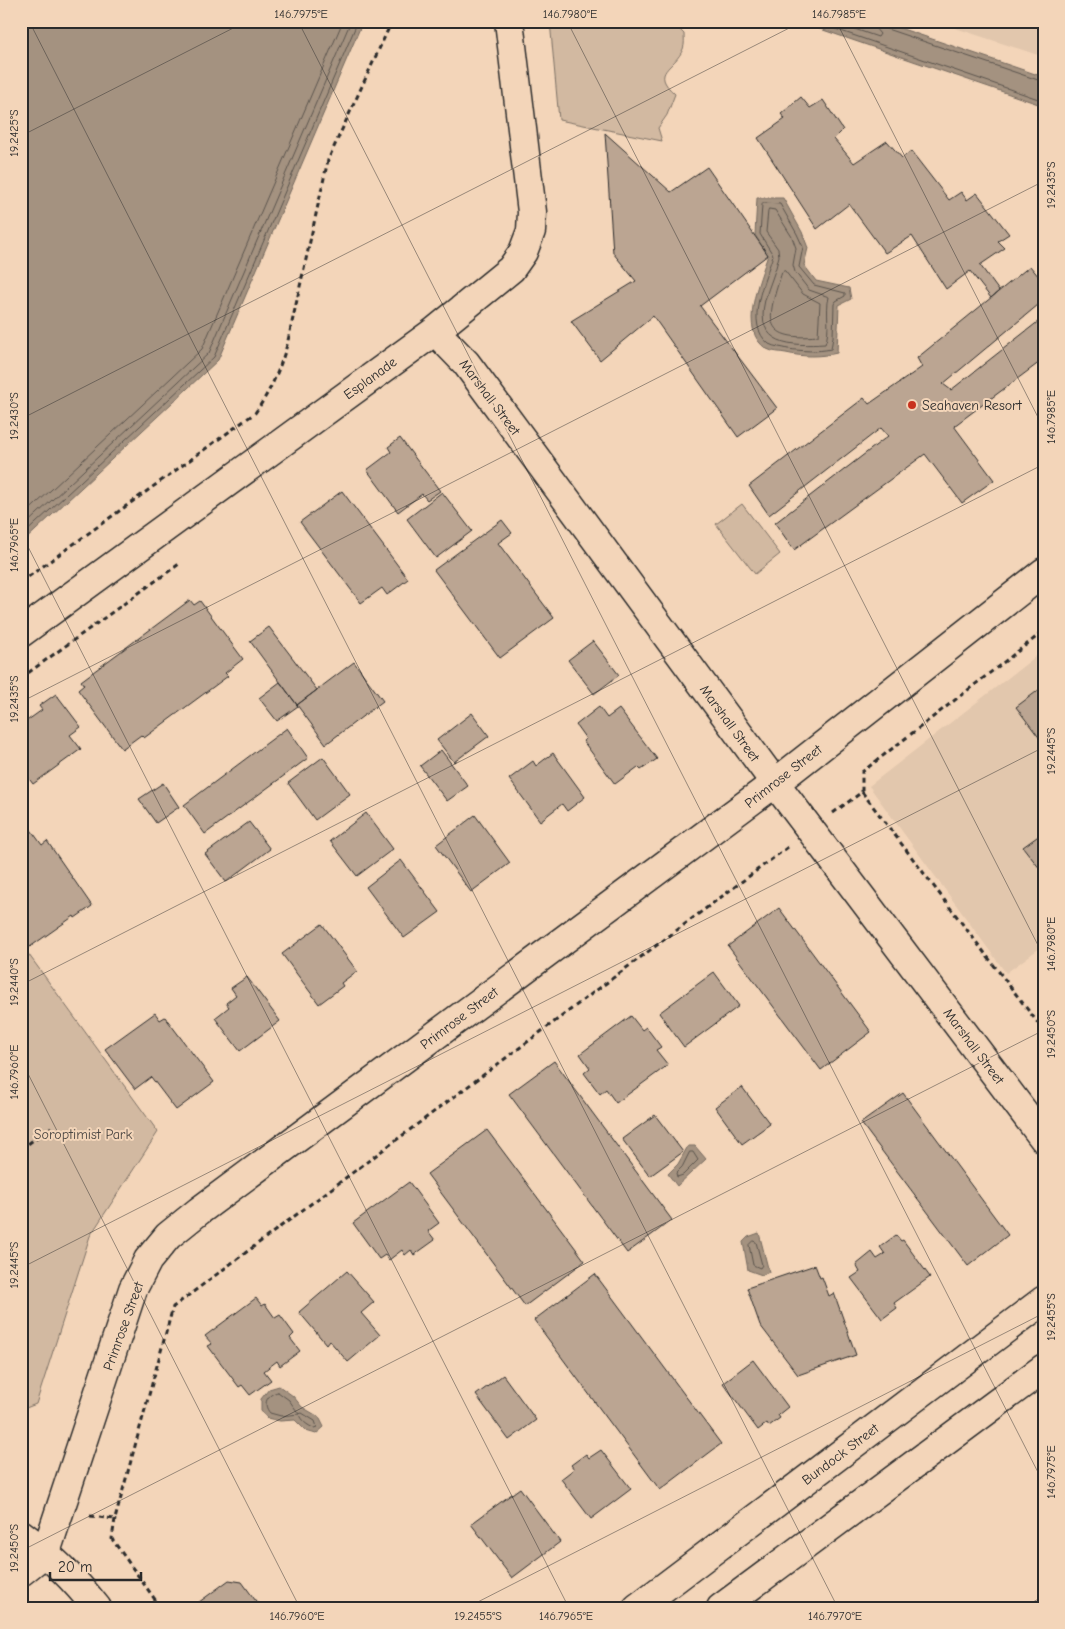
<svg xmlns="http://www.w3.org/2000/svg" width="1065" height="1629" font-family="'Comic Neue',sans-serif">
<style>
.built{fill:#e2c7ad}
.green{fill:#d2b9a1;stroke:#7e7266}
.water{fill:#a49280;stroke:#74695e}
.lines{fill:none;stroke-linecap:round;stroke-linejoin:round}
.shore{stroke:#5b544d;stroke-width:1}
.building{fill:#bba592;stroke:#2b2b2b}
.minor-casing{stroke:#2b2b2b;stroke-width:31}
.secondary-casing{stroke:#2b2b2b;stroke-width:31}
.path{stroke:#2b2b2b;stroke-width:3;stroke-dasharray:5 4;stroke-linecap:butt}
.minor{stroke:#f3d5b9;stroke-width:28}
.secondary{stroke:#f3d5b9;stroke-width:28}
.ticks{fill:none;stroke:#2b2b2b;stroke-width:1;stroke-opacity:0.45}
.poi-dot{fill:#c8321e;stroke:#f3d5b9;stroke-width:2}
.labels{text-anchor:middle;stroke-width:4;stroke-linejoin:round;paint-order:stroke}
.street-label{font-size:14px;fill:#2b2b2b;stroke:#f3d5b9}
.poi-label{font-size:14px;fill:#2b2b2b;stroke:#f3d5b9;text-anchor:start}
.park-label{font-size:14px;fill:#4c4743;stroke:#f3d5b9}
.neatline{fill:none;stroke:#2b2b2b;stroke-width:2}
.ticks-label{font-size:12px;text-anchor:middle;fill:#2b2b2b}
</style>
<rect width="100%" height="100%" fill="#f3d5b9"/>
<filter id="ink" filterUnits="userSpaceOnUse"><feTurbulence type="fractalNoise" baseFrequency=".02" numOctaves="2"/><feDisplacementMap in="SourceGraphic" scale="10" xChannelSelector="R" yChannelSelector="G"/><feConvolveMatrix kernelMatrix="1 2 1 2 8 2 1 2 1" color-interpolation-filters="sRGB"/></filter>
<g filter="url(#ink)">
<path class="built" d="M 934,21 L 1044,21 L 1044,57 Z
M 1044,650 L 1044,945 L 1006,973 L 869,786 Z"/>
<path class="green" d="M 550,21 L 655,21 L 659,26 L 679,29 L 684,34 C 684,39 685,44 683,49 C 675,69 649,71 675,94 L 667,115 L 658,128 L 662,141 L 559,120 Z
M 742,504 L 780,554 L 755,574 L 716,524 Z
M 21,944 L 158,1132 L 90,1236 L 36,1404 L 21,1410 Z"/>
<path class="water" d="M 21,21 L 363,21 L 218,360 L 21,544 Z
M 797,21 L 879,21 L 1044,77 L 1044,106 Z
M 757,198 L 783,198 L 802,232 L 808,248 L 804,265 L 816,281 L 849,288 L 851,299 L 839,305 L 837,353 C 820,357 803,357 786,353 C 781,352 772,352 767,349 C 737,331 760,280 768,255 L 755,235 Z
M 688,1146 L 695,1146 L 706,1159 L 677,1186 L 668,1174 L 678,1164 Z
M 759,1233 L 769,1272 L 762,1275 L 748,1270 L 743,1242 L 748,1237 Z
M 279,1386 L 293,1396 L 302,1407 L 319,1417 L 324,1427 L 316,1434 L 306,1431 L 295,1420 L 280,1421 L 267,1418 L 261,1411 L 261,1399 L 269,1389 Z"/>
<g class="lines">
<path class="shore" d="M 812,21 L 1044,101
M 831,21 L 878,37 L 880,34 L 875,28 L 874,21
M 881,21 L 881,26 L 884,28 L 1044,82
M 764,203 L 780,204 L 797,234 L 803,247 L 799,267 L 814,285 L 845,293 L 845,296 L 836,301 L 834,304 L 833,337 L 831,349 C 817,352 802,351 788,349 C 782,347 774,347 769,344 C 743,324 766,279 773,255 L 760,234 L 762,205 Z
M 769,209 L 775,210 L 792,237 L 796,248 L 793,265 L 795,272 L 809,290 L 829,297 C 825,312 831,331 825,344 C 792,346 754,346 765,300 C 769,285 776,271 779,256 L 778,249 L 766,232 L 768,211 Z
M 785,271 L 803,294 L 820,303 L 818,336 C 758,342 768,315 782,272 Z
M 21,518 L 202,349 L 343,21
M 21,529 L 209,353 L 351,21
M 21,537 L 214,357 L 358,21
M 690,1152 L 693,1152 L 698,1160 L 683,1175 L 677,1177 L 676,1173 L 682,1167 Z
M 753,1241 L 756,1242 L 762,1265 L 760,1268 L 753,1265 L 749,1245 Z
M 278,1392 L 289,1400 L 299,1414 L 302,1413 L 315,1421 L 317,1427 L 314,1428 C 308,1426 300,1420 299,1414 L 281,1416 L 270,1413 C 262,1404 267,1394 278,1392 Z"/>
</g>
<path class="building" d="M 801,97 L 810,108 L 823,100 L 843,130 L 834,139 L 854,163 L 887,141 L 902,158 L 911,151 L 949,200 L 961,192 L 967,200 L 977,193 L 1009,234 L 998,241 L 1005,248 L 980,265 L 999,291 L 991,298 L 970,271 L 946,289 L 912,236 L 885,253 L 849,204 L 817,229 L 758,138 L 785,119 L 781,114 Z
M 605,133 L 671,192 L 707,167 L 768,255 L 700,306 L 777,408 L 738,437 L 653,316 L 600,360 L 571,321 L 636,281 L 613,253 Z
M 1030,266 L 1044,283 L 1044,300 L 943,384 L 951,390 L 1044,317 L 1044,359 L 954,426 L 994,480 L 962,503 L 925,454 L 794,550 L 775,523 L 888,436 L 881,428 L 769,515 L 749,486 L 864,398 L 869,404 L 922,367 L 917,358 Z
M 400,438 L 440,491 L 427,500 L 422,494 L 398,512 L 367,470 L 391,452 L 388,447 Z
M 342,491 L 408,579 L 387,595 L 382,588 L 361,603 L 300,522 Z
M 442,492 L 472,531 L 436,558 L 407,519 Z
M 502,520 L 512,533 L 498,543 L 554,618 L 500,658 L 434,570 Z
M 190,600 L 194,605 L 200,601 L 243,659 L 225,673 L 228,676 L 144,738 L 141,735 L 122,749 L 78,690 L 84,685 L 81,681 Z
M 269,627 L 317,690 L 297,705 L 250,641 Z
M 593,641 L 619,675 L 594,694 L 568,660 Z
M 354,662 L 383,701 L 326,744 L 297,705 Z
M 280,682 L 298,706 L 277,721 L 259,698 Z
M 1044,686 L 1044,744 L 1016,707 Z
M 56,694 L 81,727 L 70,735 L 81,749 L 33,784 L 21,768 L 21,725 L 42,710 L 39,706 Z
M 599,707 L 607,718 L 619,709 L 657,759 L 641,770 L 638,767 L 615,784 L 583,741 L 586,739 L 576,725 Z
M 472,713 L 489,736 L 454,762 L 437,740 Z
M 287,728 L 308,758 L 205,834 L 184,805 Z
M 441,750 L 468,786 L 447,801 L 420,766 Z
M 553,753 L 585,797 L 567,811 L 562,804 L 540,821 L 509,779 L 533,761 L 536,766 Z
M 323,757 L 350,794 L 315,820 L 288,783 Z
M 163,783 L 179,807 L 156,823 L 139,799 Z
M 366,813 L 393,849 L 357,876 L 330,841 Z
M 475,815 L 510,863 L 471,892 L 436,845 Z
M 21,816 L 42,845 L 47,841 L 92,906 L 75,918 L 74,916 L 27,949 L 21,941 Z
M 249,822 L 270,849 L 226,882 L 205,854 Z
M 1044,832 L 1044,874 L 1023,847 Z
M 401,860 L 440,912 L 404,938 L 366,887 Z
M 779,908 L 871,1032 L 821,1070 L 728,946 Z
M 322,924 L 357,971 L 341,983 L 343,986 L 319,1004 L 282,954 Z
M 714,972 L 739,1006 L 684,1047 L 659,1013 Z
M 247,977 L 280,1021 L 240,1051 L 215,1018 L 229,1007 L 226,1003 L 236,995 L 231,988 Z
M 155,1013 L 160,1020 L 165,1017 L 214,1082 L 176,1110 L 151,1077 L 135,1089 L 105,1049 Z
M 631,1016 L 642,1030 L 646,1027 L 661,1047 L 656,1050 L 668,1065 L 616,1103 L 606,1089 L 600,1094 L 584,1073 L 590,1068 L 580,1054 Z
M 554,1061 L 672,1220 L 627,1253 L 509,1094 Z
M 742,1087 L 770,1124 L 742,1144 L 715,1107 Z
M 903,1093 L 1008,1235 L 968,1266 L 861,1123 Z
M 655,1115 L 683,1152 L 650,1176 L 622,1139 Z
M 487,1130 L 585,1261 L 525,1306 L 427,1174 Z
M 409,1182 L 439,1223 L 428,1231 L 435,1240 L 414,1255 L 411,1250 L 405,1255 L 402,1250 L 389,1260 L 385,1255 L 379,1259 L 353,1223 Z
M 896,1235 L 901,1241 L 903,1240 L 930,1277 L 894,1303 L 897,1308 L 882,1319 L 851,1278 L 860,1272 L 856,1265 L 872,1252 L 877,1259 L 885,1254 L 880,1247 Z
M 815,1265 L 820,1278 L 822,1277 L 829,1296 L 834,1293 L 856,1355 L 798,1375 L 760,1325 L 747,1288 Z
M 347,1271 L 374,1302 L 361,1313 L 380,1335 L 348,1362 L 329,1340 L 326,1344 L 299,1312 Z
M 595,1274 L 721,1444 L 660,1490 L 534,1320 Z
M 256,1298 L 262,1306 L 265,1304 L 275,1318 L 280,1315 L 294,1334 L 290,1338 L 300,1351 L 280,1366 L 277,1361 L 264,1371 L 271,1380 L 250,1395 L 242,1385 L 239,1387 L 208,1346 L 212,1344 L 205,1336 Z
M 753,1360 L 788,1407 L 778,1415 L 780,1418 L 769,1426 L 767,1423 L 758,1430 L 723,1383 Z
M 503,1375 L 536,1420 L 509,1440 L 476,1395 Z
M 601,1450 L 631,1489 L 591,1519 L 561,1479 L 574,1469 L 571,1465 L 586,1454 L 589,1458 Z
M 520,1488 L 560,1542 L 512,1578 L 471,1524 Z
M 229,1580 L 242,1582 L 261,1608 L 191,1608 Z"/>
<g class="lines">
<g class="minor-casing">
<path id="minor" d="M 435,331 L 466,363 L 775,783 L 1044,1139
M 21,633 L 435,331 L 511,269 L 523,252 L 531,231 L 532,212 L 509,21
M 21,1534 C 50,1555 75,1580 97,1608
M 21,1572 L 46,1552 L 133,1289 L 148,1260 L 168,1236 L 199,1211 L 775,783 L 1044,572"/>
</g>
<g class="secondary-casing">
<path id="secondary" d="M 637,1608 L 1044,1300
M 721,1608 L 1044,1368"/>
</g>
<path class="path" d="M 21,582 L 255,413 C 271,390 279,371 287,345 L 328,160 L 392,21
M 21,678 L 179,564
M 862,792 L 1044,1031
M 833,813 L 862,792 L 862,772 L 1044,631
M 21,1149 L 51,1127
M 90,1516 L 115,1519 L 173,1307 L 788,847
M 115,1519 L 112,1539 L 161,1608"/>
<use href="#minor" class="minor"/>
<use href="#secondary" class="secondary"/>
</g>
</g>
<path class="ticks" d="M 29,21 L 838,1608M 298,21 L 1044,1484M 567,21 L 1044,957M 836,21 L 1044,429M 21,136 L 247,21M 21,419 L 803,21M 21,533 L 569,1608M 21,702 L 1044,181M 21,985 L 1044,464M 21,1060 L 300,1608M 21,1268 L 1044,747M 21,1551 L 1044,1030M 21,1588 L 31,1608M 466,1608 L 1044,1313M 1022,1608 L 1044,1596"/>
<circle class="poi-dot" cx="912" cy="405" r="5"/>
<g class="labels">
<g class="street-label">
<text transform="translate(370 378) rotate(-36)" y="5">Esplanade</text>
<text transform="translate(490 397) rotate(53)" y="5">Marshall Street</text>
<text transform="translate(730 723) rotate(54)" y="5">Marshall Street</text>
<text transform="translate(783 776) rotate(-38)" y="5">Primrose Street</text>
<text transform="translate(459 1018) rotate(-37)" y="5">Primrose Street</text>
<text transform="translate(974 1046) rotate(53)" y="5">Marshall Street</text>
<text transform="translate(123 1326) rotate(-70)" y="5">Primrose Street</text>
<text transform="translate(840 1454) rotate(-37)" y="5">Bundock Street</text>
</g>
<g class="poi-label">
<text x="922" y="410">Seahaven Resort</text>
</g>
<g class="park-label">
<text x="83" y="1139">Soroptimist Park</text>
</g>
</g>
<rect width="1065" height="1629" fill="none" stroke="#f3d5b9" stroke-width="55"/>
<path d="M50 1572v8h91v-8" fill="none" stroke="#2b2b2b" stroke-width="2.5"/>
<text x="58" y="1572" font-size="15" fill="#2b2b2b" stroke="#f3d5b9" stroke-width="4" paint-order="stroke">20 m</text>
<rect x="28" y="28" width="1010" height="1574" class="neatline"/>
<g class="ticks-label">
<text x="301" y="18">146.7975°E</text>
<text x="570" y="18">146.7980°E</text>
<text x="839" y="18">146.7985°E</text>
<text transform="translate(14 133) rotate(-90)" y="4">19.2425°S</text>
<text transform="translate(1051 185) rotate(-90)" y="4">19.2435°S</text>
<text transform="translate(14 416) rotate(-90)" y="4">19.2430°S</text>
<text transform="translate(1051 417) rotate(-90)" y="4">146.7985°E</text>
<text transform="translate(14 545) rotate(-90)" y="4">146.7965°E</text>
<text transform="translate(14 699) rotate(-90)" y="4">19.2435°S</text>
<text transform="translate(1051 751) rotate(-90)" y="4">19.2445°S</text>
<text transform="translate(1051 944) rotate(-90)" y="4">146.7980°E</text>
<text transform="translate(14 982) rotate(-90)" y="4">19.2440°S</text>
<text transform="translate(1051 1034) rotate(-90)" y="4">19.2450°S</text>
<text transform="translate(14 1072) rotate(-90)" y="4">146.7960°E</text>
<text transform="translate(14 1265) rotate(-90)" y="4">19.2445°S</text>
<text transform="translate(1051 1317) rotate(-90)" y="4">19.2455°S</text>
<text transform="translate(1051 1472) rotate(-90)" y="4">146.7975°E</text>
<text transform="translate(14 1548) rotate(-90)" y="4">19.2450°S</text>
<text x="297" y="1620">146.7960°E</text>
<text x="478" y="1620">19.2455°S</text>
<text x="566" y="1620">146.7965°E</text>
<text x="835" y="1620">146.7970°E</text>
</g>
</svg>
